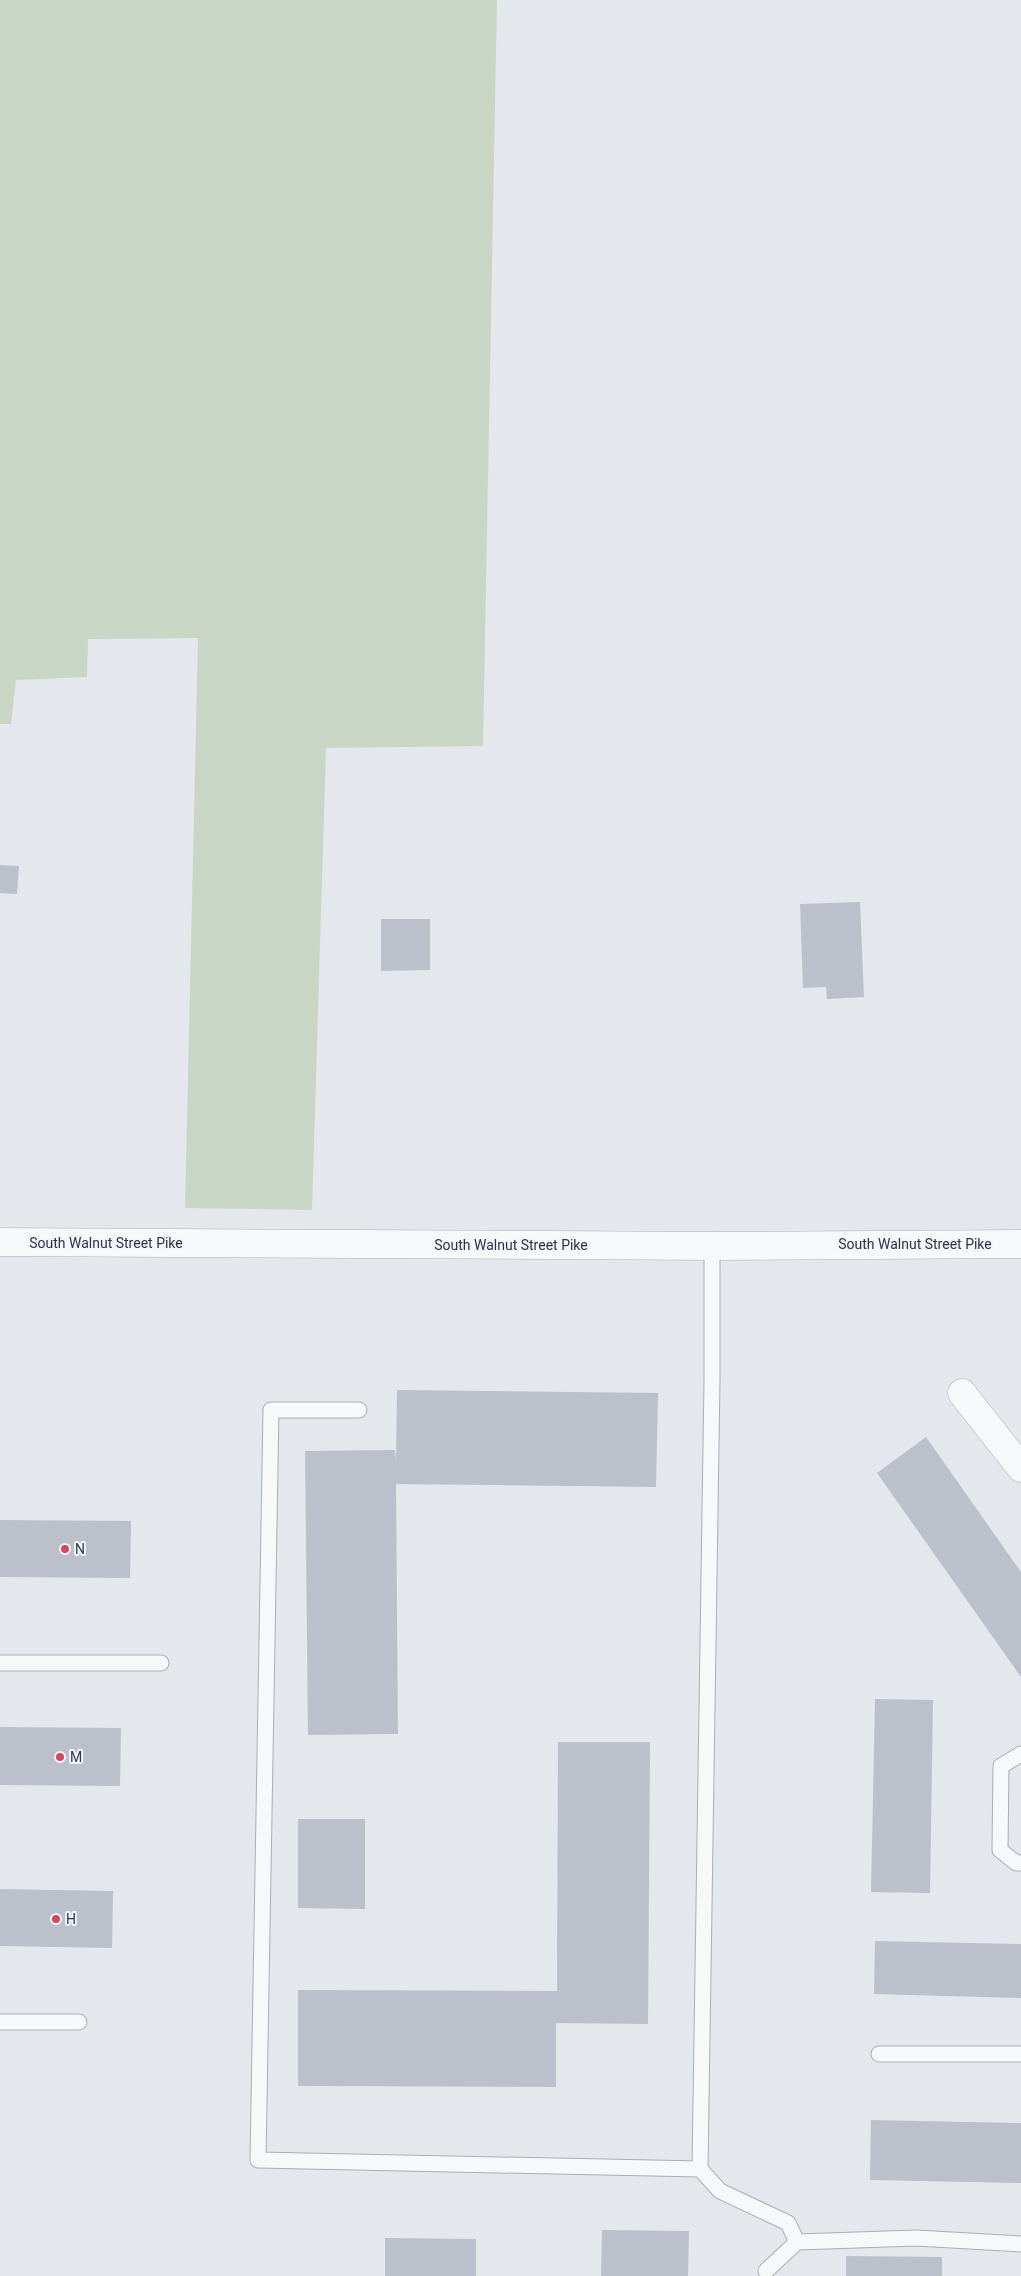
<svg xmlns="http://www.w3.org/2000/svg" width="1021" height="2276" font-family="Roboto,sans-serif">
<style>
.green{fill:#c9d6c5}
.building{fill:#bbc0ca}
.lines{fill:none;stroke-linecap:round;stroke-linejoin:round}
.service-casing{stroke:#a9aeb7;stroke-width:17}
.minor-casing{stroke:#a9aeb7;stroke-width:29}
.tertiary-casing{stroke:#a9aeb7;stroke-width:29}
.service{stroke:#f7f8fa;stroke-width:15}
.minor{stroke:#f7f8fa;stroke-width:28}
.tertiary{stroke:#f7f8fa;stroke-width:28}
.poi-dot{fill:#d1495b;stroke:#f4f6f9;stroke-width:2}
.labels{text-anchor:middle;stroke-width:4;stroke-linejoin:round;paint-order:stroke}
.street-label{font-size:14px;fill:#2b3445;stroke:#f4f6f9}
.poi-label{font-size:14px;fill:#2b3445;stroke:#f4f6f9;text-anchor:start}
</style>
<rect width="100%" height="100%" fill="#e4e7ec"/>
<path class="green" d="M 0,0 L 497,0 L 483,746 L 326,748 L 312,1210 L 185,1208 L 198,638 L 88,639 L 87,677 L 16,680 L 11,724 L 0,724 Z"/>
<path class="building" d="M 0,865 L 19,866 L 17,894 L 0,893 Z
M 860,902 L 864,997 L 827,999 L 826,987 L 803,988 L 800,904 Z
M 381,919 L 430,919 L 430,970 L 381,971 Z
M 397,1390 L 658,1393 L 656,1487 L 396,1484 L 398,1734 L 308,1735 L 305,1451 L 395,1450 L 396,1462 Z
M 926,1437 L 1021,1572 L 1021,1677 L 877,1473 Z
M 0,1520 L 131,1521 L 130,1578 L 0,1577 Z
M 875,1699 L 933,1700 L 930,1893 L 871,1892 Z
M 0,1727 L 121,1728 L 120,1786 L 0,1785 Z
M 558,1742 L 650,1742 L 648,2024 L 556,2023 L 556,2087 L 298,2086 L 298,1990 L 557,1991 Z
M 298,1819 L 365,1819 L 365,1909 L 298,1908 Z
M 0,1889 L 113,1891 L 112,1948 L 0,1946 Z
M 875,1941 L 1021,1944 L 1021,1998 L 874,1994 Z
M 871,2120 L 1021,2123 L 1021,2183 L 870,2180 Z
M 602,2230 L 689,2231 L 688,2276 L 601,2276 Z
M 385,2238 L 476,2239 L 476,2276 L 385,2276 Z
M 846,2256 L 942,2257 L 942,2276 L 846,2276 Z"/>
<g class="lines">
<g class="service-casing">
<path id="service" d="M 359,1410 L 271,1410 L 258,2160 L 700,2169 L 712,1380 L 712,1246
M 0,1663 L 161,1663
M 1021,1754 L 1001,1766 L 1000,1850 L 1016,1863 L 1021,1863
M 0,2022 L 79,2022
M 879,2054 L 1021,2054
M 700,2169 L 720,2191 L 788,2223 L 797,2242
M 766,2271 L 797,2242 L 916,2238 L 1021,2244"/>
</g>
<g class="minor-casing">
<path id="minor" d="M 962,1393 L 1021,1468"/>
</g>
<g class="tertiary-casing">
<path id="tertiary" d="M 0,1242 L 712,1246 L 1021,1244"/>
</g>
<use href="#service" class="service"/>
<use href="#minor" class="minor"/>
<use href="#tertiary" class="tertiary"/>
</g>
<g class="poi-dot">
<circle cx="65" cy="1549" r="5"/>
<circle cx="60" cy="1757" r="5"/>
<circle cx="56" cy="1919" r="5"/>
</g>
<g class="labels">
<g class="street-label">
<text x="106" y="1248">South Walnut Street Pike</text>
<text x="915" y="1249">South Walnut Street Pike</text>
<text x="511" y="1250">South Walnut Street Pike</text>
</g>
<g class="poi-label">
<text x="75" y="1554">N</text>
<text x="70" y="1762">M</text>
<text x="66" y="1924">H</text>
</g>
</g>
</svg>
